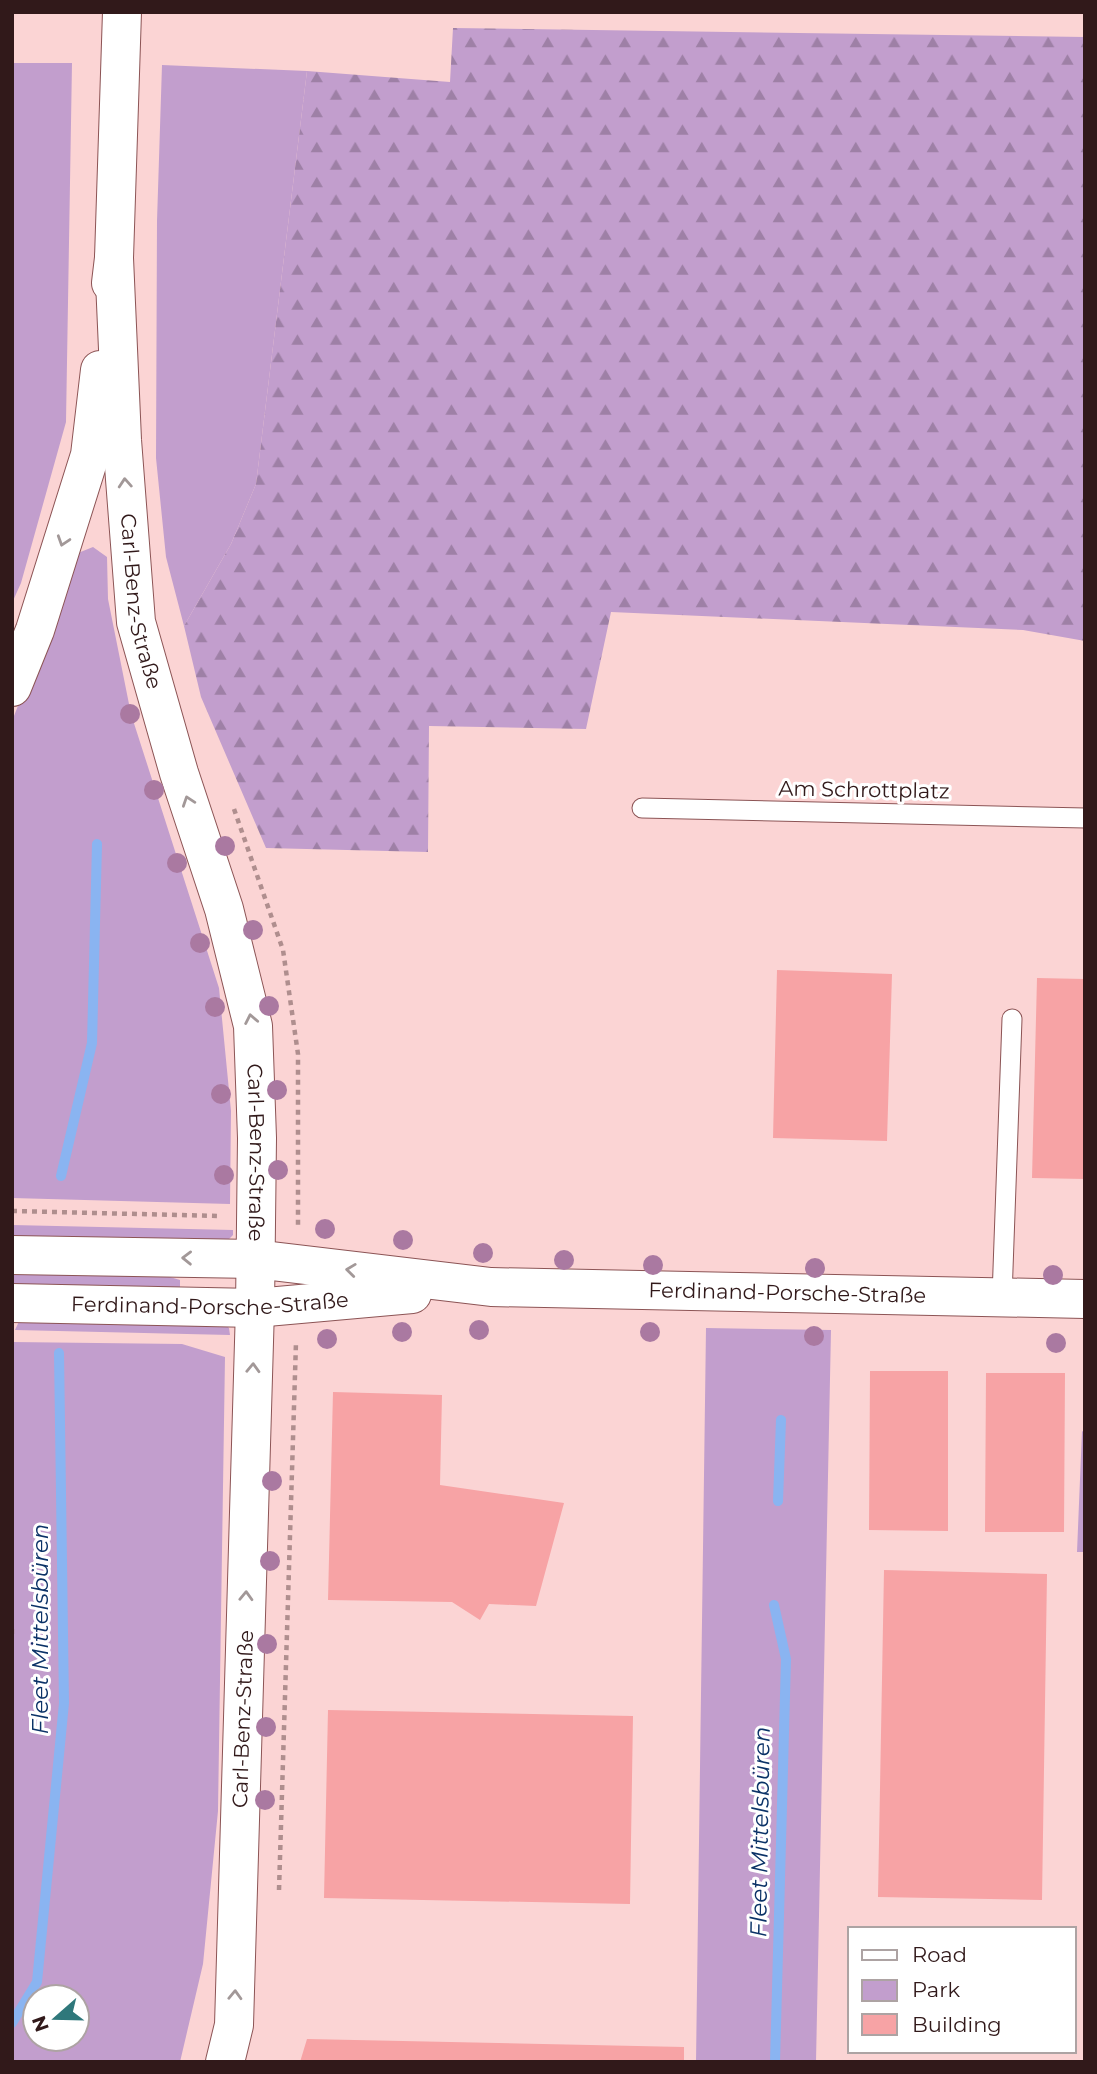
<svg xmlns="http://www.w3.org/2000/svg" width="1097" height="2074" font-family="Montserrat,sans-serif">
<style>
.green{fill:#c29ecd;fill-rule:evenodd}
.forest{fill:url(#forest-firs)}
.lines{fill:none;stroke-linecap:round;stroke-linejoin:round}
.stream{stroke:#8ab4f1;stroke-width:10}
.building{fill:#f7a3a5}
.lane-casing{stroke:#8c5455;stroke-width:21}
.street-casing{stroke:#8c5455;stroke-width:40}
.secondary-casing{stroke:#8c5455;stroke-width:40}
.path{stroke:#af8e8e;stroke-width:4.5;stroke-dasharray:5 5;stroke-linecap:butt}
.lane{stroke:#fff;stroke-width:19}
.street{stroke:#fff;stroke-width:38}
.secondary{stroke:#fff;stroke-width:38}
.tree{fill:#aa79a1}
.oneway{stroke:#a29898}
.labels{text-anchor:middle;stroke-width:6;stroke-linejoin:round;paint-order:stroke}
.street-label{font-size:21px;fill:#31191a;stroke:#fff}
.water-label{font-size:23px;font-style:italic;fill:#0b3267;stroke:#fff}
</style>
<defs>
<pattern id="forest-firs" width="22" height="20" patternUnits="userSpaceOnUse" patternTransform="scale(1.75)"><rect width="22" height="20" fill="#c29ecd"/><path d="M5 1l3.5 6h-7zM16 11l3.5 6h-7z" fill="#9e80a6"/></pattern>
</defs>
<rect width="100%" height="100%" fill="#fbd4d4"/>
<path class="green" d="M 12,63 L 72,63 L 66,422 L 21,583 L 12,603 Z
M 162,65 L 307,71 L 256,484 L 231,544 L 184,626 L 166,557 L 156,458 L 157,221 Z
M 93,547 L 107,557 L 108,599 L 131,714 L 219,988 L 231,1111 L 230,1204 L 12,1198 L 12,721 L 78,553 Z
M 12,1225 L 233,1230 L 233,1235 L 228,1240 L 12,1238 Z
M 12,1273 L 170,1277 L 180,1280 L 180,1291 L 12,1287 Z
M 21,1317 L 224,1323 L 229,1328 L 230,1335 L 15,1330 Z
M 706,1328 L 831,1330 L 816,2062 L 696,2062 Z
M 12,1342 L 182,1344 L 225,1357 L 218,1811 L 203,1964 L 180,2062 L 12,2062 ZM 35,1997 L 77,1997 L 77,2039 L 35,2039 Z
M 1082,1431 L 1085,1433 L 1085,1552 L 1077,1552 Z"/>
<path class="forest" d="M 453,28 L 1085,37 L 1085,641 L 1023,630 L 611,612 L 586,729 L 429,726 L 428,852 L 266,848 L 201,697 L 184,626 L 231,544 L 256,484 L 307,71 L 450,82 Z"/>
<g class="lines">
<path class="stream" d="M 61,1176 L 92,1043 L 97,844
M 778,1501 L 781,1420
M 774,1605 L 786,1659 L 775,2062
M 12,2023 L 37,1982 L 64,1703 L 59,1353"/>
</g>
<path class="building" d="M 777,970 L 892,974 L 887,1141 L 773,1138 Z
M 1037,978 L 1085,979 L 1085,1179 L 1032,1178 Z
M 870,1371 L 948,1371 L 948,1531 L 869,1530 Z
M 986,1373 L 1065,1373 L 1064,1532 L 985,1532 Z
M 333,1392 L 442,1395 L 440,1485 L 564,1503 L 536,1606 L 489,1604 L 480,1620 L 452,1602 L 328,1600 Z
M 884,1570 L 1047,1574 L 1042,1900 L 878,1897 Z
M 328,1710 L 633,1716 L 630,1904 L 324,1898 Z
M 307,2039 L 684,2047 L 684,2062 L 300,2062 Z"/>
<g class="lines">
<g class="lane-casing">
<path id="lane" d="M 642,808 L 1085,818
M 1002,1297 L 1012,1019"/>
</g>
<g class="street-casing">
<g id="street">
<path id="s1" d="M 12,1255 L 255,1259 L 491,1287 L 1085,1299"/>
<path id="s2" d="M 12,1303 L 255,1308 L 412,1294"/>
</g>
</g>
<g class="secondary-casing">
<g id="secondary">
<path id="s3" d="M 114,258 L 122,440 L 136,622 L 179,773 L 224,909 L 253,1026 L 257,1138 L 255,1308 L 234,2025 L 225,2062"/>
<path d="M 111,283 L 114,258 L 122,12"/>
<path d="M 12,687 L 35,630 L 90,455 L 100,370"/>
</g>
</g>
<path class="path" d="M 234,809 L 283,950 L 298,1054 L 298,1229
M 12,1211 L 221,1216
M 12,1629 L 12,1637
M 279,1890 L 296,1342"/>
<use href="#lane" class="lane"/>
<use href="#street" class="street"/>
<use href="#secondary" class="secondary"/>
</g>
<g class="tree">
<circle cx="130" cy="714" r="10"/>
<circle cx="154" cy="790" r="10"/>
<circle cx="225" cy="846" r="10"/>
<circle cx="177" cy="863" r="10"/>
<circle cx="253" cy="930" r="10"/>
<circle cx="200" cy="943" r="10"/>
<circle cx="269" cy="1006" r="10"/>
<circle cx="215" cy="1007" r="10"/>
<circle cx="277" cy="1090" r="10"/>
<circle cx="221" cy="1094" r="10"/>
<circle cx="278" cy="1170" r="10"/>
<circle cx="224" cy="1175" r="10"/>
<circle cx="325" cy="1229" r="10"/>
<circle cx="403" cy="1240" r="10"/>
<circle cx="483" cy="1253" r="10"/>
<circle cx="564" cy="1260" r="10"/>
<circle cx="653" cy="1265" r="10"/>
<circle cx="815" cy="1268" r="10"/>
<circle cx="1053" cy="1275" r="10"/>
<circle cx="479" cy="1330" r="10"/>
<circle cx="402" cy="1332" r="10"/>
<circle cx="650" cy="1332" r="10"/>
<circle cx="814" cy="1336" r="10"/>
<circle cx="327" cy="1339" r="10"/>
<circle cx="1056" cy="1343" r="10"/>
<circle cx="272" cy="1481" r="10"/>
<circle cx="270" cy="1561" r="10"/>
<circle cx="267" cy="1644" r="10"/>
<circle cx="266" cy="1727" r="10"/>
<circle cx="265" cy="1800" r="10"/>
</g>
<defs><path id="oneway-chevron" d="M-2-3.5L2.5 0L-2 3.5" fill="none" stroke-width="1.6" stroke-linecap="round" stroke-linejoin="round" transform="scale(1.75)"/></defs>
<g class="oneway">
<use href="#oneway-chevron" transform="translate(125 483) rotate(-94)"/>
<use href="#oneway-chevron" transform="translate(63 541) rotate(108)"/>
<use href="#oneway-chevron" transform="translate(188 801) rotate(-109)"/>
<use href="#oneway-chevron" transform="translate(251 1019) rotate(-101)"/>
<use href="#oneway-chevron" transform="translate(187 1258) rotate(-179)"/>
<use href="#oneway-chevron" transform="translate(351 1270) rotate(-173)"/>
<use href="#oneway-chevron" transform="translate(253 1368) rotate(-88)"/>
<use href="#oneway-chevron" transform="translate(246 1596) rotate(-88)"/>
<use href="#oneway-chevron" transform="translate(235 1995) rotate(-88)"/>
</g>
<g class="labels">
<g class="street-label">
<text dy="7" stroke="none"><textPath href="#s3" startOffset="345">Carl-Benz-Straße</textPath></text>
<text transform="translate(864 790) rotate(1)" y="7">Am Schrottplatz</text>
<text dy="7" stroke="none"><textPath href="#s3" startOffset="912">Carl-Benz-Straße</textPath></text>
<text dy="7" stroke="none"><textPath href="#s1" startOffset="777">Ferdinand-Porsche-Straße</textPath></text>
<text dy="7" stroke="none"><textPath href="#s2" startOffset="198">Ferdinand-Porsche-Straße</textPath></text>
<text transform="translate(243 1719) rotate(-88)" y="7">Carl-Benz-Straße</text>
</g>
<g class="water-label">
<text transform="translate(40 1629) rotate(-90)" y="8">Fleet Mittelsbüren</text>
<text transform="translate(760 1832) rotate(-89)" y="8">Fleet Mittelsbüren</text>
</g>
</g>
<rect width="1097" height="2074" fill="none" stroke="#31191a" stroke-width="28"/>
<rect x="848" y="1927" width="228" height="126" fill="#ffffff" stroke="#ada3a3" stroke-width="2"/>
<rect x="862" y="1950" width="35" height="10" fill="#ffffff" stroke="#ada3a3" stroke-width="2"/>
<text x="912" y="1962" font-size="21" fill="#31191a">Road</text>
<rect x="862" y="1980" width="35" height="21" fill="#c29ecd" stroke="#ada3a3" stroke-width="2"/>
<text x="912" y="1997" font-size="21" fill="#31191a">Park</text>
<rect x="862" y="2014" width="35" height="21" fill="#f7a3a5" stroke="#ada3a3" stroke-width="2"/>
<text x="912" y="2032" font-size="21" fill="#31191a">Building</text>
<g transform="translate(56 2018) rotate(250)"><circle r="33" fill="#ffffff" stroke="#ada3a3" stroke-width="2"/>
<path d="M0-5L12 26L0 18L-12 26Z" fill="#2f787b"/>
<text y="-10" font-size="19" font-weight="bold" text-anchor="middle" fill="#31191a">N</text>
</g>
</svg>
